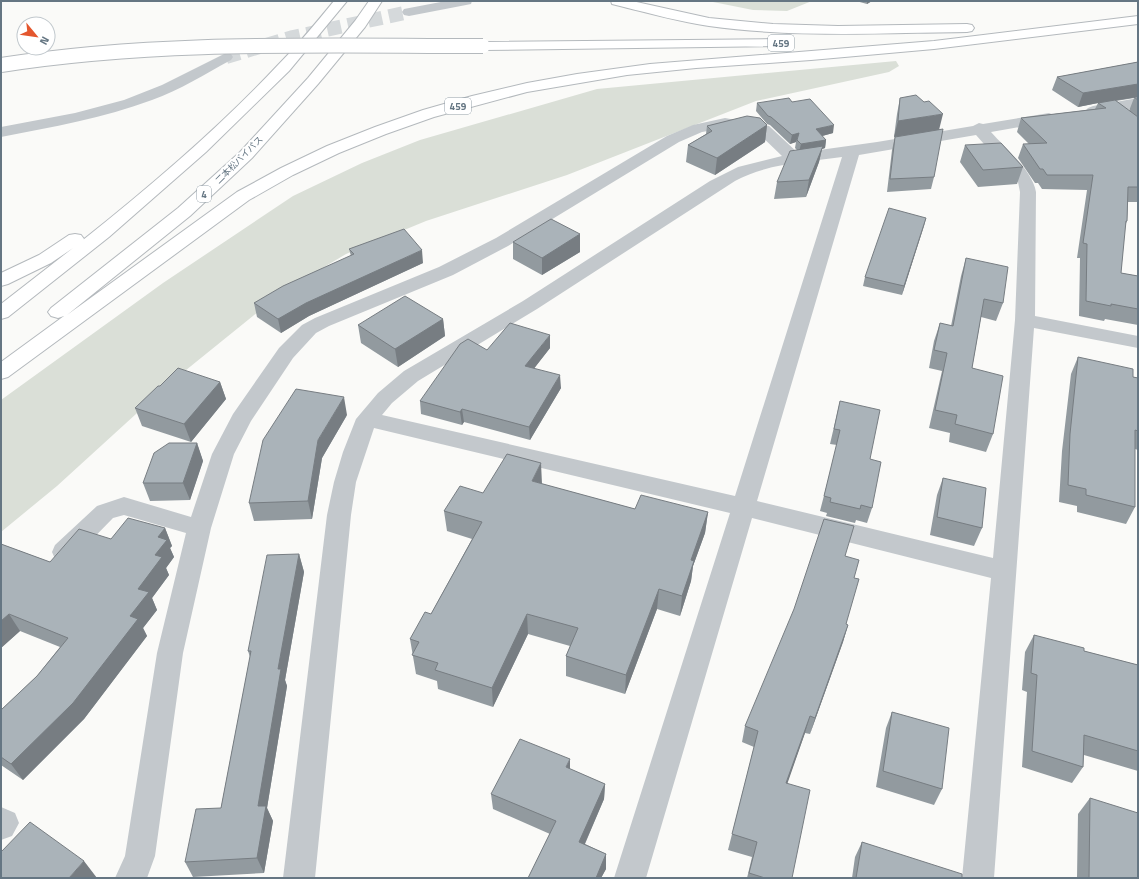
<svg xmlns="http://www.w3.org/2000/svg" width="1139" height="879" font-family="'Titillium Web','Noto Sans JP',sans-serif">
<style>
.green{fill:#dadfd7}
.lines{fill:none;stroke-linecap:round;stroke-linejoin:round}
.minor-tunnel{stroke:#d5d9db;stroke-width:14;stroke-dasharray:14 7;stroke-linecap:butt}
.highway-casing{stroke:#b4b9bd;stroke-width:2}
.minor{fill:#c3c8cc;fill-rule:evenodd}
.highway{fill:#fff;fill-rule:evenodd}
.highway-bridge-casing{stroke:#b4b9bd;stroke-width:16;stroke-linecap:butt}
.highway-bridge{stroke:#fff;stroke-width:14}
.wall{fill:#929a9f;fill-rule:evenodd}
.shaded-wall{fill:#777d82}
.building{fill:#aab3b9;stroke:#777d82}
.labels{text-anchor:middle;stroke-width:4;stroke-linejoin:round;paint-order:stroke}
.far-street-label{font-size:9px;fill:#657683;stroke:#fff}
.shield{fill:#fff;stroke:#939fa8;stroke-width:1}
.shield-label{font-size:10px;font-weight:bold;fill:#657683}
</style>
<rect width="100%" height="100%" fill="#fafaf8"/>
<path class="green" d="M 708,1 L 812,1 L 787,11 L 753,10 Z
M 896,61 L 899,66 L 889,72 L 756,101 L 567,175 L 426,221 L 346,254 L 284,291 L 170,383 L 57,486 L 1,532 L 1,400 L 163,283 L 293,196 L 362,163 L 420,140 L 597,89 Z"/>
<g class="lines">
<path class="minor-tunnel" d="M 226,57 L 293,37 L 409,12"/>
<g class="highway-casing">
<path id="highway" d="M 334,1 L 347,1 L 289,71 L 206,152 L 109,237 L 8,317 L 1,319 L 1,304 L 73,248 L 51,263 L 8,284 L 1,286 L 1,273 L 39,255 L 69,235 L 75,234 L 81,235 L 84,239 L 83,240 C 151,186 218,129 278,65 C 298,45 316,23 334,1 Z
M 369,1 L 382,1 L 365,27 L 318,84 L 252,158 L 190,216 L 67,315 L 237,192 L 281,168 L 327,146 L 375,127 L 423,110 L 472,96 L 527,83 L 577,74 L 650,64 L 934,41 L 1138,16 L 1138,24 L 934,49 L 811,60 L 696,68 L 627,75 L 527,92 L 434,117 L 386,134 L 339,153 L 293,175 L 249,200 L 8,377 L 1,379 L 1,362 L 64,316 L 58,318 L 51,316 L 48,312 L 51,308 L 178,208 L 240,152 L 308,78 L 355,21 Z
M 611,1 L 632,1 L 709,18 L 773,24 L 838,26 L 967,24 L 972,25 L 974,28 L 972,31 L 967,32 C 881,33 795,38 709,26 C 681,22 652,14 624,7 L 612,4 Z
M 779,39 L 784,40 L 786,43 L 784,46 L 483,50 L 478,49 L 476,46 L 478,43 L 483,42 Z"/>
</g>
<path class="minor" d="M 446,1 L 472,1 L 471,4 L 466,5 L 409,16 L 404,15 L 402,12 L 404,9 Z
M 226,53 L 231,54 L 233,57 L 231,60 C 205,74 180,90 152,100 C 104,118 52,127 1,137 L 1,127 L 75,113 L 124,100 L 162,85 Z
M 1138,98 L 1138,108 L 1093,116 L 1088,114 L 1085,111 L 1088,108 L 1093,106 Z
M 1049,113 L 1054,115 L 1057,118 L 1054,121 L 991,132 C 1006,149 1032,170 1036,192 L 1035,316 L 1138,336 L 1138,348 L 1034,328 L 994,878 L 962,878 L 991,578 L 752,518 L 646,878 L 614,878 L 730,513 L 374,428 L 356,482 L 351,515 L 315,878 L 283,878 L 327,515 L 334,482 L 343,452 L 356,419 L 378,393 L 404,371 L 523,301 L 710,181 L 738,167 L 782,156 L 758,133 L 725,128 L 702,132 L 679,142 L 508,246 L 453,275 L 329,326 L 316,333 L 293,358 L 251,421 L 234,454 L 211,528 L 183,653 L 155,856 L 147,878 L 115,878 L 125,856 L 157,653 L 186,533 L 124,515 L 113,518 L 73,559 L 64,562 L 55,559 L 52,552 L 55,545 L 97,506 L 124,497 L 191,517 L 212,454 L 233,414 L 279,348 L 302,325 L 315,318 L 439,267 L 496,238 L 667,136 L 693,125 L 725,118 L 769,126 L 798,153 L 877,142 L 973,126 L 979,123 L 983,124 ZM 976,135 L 1015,179 L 1018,182 L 1020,192 L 1015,320 L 993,558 L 757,501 L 859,155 ZM 842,157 L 735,496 L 382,415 L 392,403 L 418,381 L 537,309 L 735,181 C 768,163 807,162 842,157 Z
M 1,807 L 15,813 L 19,823 L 12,836 L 1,840 Z"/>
<use href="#highway" class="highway"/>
<g class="highway-bridge-casing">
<path id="highway-bridge" d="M 1,65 C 160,40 322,46 483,46"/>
</g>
<use href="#highway-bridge" class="highway-bridge"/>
</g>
<path class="wall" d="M 856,1 L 872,1 L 867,4 Z
M 1138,62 L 1138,202 L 1128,202 L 1127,221 L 1125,226 L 1121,273 L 1138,276 L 1138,325 L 1105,319 L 1104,321 L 1079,316 L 1080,258 L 1077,258 L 1087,190 L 1042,189 L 1038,183 L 1035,183 L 1018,158 L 1023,144 L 1029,144 L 1017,132 L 1021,118 L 1095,109 L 1098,103 L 1078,107 L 1052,90 L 1057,77 ZM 1134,98 L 1129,111 L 1116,101 Z
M 900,98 L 939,130 L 934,177 L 931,189 L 887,192 L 892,150 L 895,137 L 922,133 L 894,137 L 897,114 Z
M 792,102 L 833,133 L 822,136 L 826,140 L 825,148 L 822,149 L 819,162 L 806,197 L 774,199 L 777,182 L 797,150 L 795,148 L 796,142 L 790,144 L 770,125 L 767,124 L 756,111 L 757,103 Z
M 767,125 L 765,142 L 715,175 L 686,162 L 688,145 L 706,134 L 707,126 Z
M 965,145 L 1023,167 L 1017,184 L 978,187 L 960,162 Z
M 926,218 L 902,295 L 863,286 L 865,277 Z
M 580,234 L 580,252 L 542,275 L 513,259 L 513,242 Z
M 349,249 L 423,263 L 309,316 L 281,333 L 257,317 L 254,303 L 351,256 Z
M 966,258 L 1003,303 L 996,321 L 981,317 L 972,368 L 993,434 L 986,452 L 949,442 L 950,433 L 929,428 L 942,371 L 929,368 L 934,341 L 940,323 L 951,326 L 961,276 Z
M 443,319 L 445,336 L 398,367 L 361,343 L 358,325 Z
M 550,348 L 534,368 L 561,388 L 530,440 L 464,422 L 462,425 L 421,414 L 420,401 L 487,350 Z
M 1078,357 L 1133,377 L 1138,378 L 1138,450 L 1135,449 L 1135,507 L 1126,524 L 1077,512 L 1077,506 L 1059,502 L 1062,451 L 1071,374 Z
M 220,382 L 226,399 L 191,442 L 142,426 L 135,408 L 160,386 Z
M 840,401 L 870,459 L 872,508 L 867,523 L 856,520 L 855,523 L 826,516 L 827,513 L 820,511 L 837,445 L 830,444 Z
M 347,415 L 322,458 L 312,519 L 254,521 L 249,503 Z
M 197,443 L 203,461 L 190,500 L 150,501 L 143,483 Z
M 943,478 L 982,528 L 974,546 L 930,535 L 937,495 Z
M 542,484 L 635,509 L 708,512 L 705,533 L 693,566 L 691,581 L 680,616 L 657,609 L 625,694 L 566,676 L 566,656 L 570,646 L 528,634 L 493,707 L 438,689 L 437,681 L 416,674 L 410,639 L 431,614 L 472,539 L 447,531 L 444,511 L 483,493 Z
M 165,528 L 172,546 L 170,548 L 174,557 L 166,568 L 169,575 L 152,598 L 157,610 L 143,628 L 147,636 L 84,719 L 23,780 L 1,765 L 1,710 L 37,676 L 60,647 L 20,631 L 1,648 L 1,544 L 50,562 L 111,539 Z
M 299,554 L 304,572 L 285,680 L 287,686 L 267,808 L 273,821 L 264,873 L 193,877 L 185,862 L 221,808 L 250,657 L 248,651 Z
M 845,556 L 854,578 L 846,624 L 848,625 L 843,642 L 810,734 L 805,733 L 787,783 L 792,878 L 747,878 L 752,857 L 728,850 L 754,747 L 742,742 L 745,726 Z
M 1034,635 L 1084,651 L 1138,665 L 1138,771 L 1084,755 L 1083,767 L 1072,783 L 1022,767 L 1027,692 L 1022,690 L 1025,652 Z
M 892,712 L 942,789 L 934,805 L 876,787 L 886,728 Z
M 570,769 L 605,784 L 604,799 L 585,844 L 606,854 L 606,869 L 601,878 L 528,878 L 550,834 L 493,809 L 491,794 Z
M 1090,798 L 1138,878 L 1077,878 L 1078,814 Z
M 862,842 L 962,878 L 852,878 L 855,857 Z"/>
<path class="shaded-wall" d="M 867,1 L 872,1 L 867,4 Z
M 1138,84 L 1138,97 L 1099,103 L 1098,103 L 1078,107 L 1083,93 Z
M 943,114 L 939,130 L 894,137 L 898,121 Z
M 767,125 L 765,142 L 715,175 L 717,158 Z
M 834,125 L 833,133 L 815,138 L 816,129 Z
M 799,133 L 796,142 L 790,144 L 792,135 Z
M 826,140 L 825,148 L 822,149 L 819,162 L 806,197 L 809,180 L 799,152 L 801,144 Z
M 926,218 L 924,226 L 902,295 L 904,286 Z
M 580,234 L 580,252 L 542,275 L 542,258 Z
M 422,250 L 423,263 L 309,316 L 281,333 L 278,319 L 306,303 Z
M 443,319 L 445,336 L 398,367 L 395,349 Z
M 550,335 L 550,348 L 526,379 L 525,366 Z
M 560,375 L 561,388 L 530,440 L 529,427 Z
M 220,382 L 226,399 L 191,442 L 184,424 Z
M 344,397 L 347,415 L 322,458 L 312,519 L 308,501 L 318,440 Z
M 462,409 L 464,422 L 462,425 L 460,412 Z
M 197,443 L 203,461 L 190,500 L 183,483 Z
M 541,463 L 542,484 L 532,481 Z
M 708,512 L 705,533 L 693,566 L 691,581 L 680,616 L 682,596 L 691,560 Z
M 165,528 L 172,546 L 170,548 L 174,557 L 166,568 L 169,575 L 152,598 L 157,610 L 143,628 L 147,636 L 84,719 L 23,780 L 11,764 L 130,616 L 138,589 L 155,555 L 158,537 Z
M 299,554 L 304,572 L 285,680 L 287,686 L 267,808 L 273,821 L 264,873 L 257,858 L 258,806 L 278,669 Z
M 659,589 L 657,609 L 625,694 L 626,675 Z
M 9,614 L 20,631 L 1,648 L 1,621 Z
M 527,614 L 528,634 L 493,707 L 492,688 Z
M 848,625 L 843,642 L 810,734 L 815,718 Z
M 810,716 L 805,733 L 782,799 L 786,783 Z
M 570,759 L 570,775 L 566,767 Z
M 605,784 L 604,799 L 579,857 L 579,842 Z
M 606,854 L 606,869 L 601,878 L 596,878 Z
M 84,861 L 97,878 L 69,878 Z"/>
<path class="building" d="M 1138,62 L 1138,84 L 1083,93 L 1057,77 Z
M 916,95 L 924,102 L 929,101 L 943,114 L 898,121 L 900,98 Z
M 1134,97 L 1138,97 L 1138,100 Z
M 789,98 L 792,102 L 810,99 L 834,125 L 816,129 L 826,140 L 801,144 L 797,140 L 799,133 L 792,135 L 771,117 L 768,116 L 757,103 Z
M 1115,100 L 1138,117 L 1138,187 L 1128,187 L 1127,221 L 1126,221 L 1121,273 L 1138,276 L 1138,309 L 1111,304 L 1111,306 L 1086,301 L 1087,244 L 1083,243 L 1093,175 L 1047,175 L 1043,169 L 1040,169 L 1023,144 L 1047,143 L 1021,118 L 1106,108 L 1098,103 Z
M 747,116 L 760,118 L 767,125 L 717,158 L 688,145 L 712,131 L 707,126 Z
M 943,129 L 934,177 L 890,179 L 895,137 Z
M 1001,143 L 1023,167 L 983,170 L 965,145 Z
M 823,146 L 809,180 L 777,182 L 790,151 Z
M 889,208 L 926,218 L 904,286 L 865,277 Z
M 551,219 L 580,234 L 542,258 L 513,242 Z
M 404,229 L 422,250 L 306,303 L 278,319 L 254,303 L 283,286 L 354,254 L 349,249 Z
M 966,258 L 1008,267 L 1003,303 L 984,299 L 972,368 L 1003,376 L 993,434 L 955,424 L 957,415 L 935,410 L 947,353 L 934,350 L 940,323 L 953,326 Z
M 405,296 L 443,319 L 395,349 L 358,325 Z
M 510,323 L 550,335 L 525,366 L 560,375 L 529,427 L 462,409 L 460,412 L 420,401 L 460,344 L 468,339 L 487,350 Z
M 1078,357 L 1133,369 L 1133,377 L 1138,378 L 1138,431 L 1135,430 L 1135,507 L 1086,495 L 1086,489 L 1068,485 L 1070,434 Z
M 178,368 L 220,382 L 184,424 L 135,408 L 158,386 L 160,386 Z
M 296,389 L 344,397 L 318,440 L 308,501 L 249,503 L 263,440 Z
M 840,401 L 880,410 L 870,459 L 881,462 L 872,508 L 861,505 L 860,509 L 830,502 L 831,498 L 824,496 L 840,430 L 834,429 Z
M 169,443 L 197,443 L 183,483 L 143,483 L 154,453 Z
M 507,454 L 541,463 L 532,481 L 635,509 L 641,495 L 708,512 L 691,560 L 694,561 L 682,596 L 659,589 L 626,675 L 566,656 L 578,628 L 527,614 L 492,688 L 435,670 L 438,663 L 412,655 L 419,642 L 410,639 L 425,612 L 431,614 L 482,522 L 444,511 L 460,486 L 483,493 Z
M 943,478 L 986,488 L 982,528 L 937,517 Z
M 128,518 L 165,528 L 158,537 L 167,540 L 155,555 L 162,557 L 138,589 L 149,592 L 130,616 L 138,619 L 73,703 L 11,764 L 1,757 L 1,710 L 37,676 L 68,638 L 9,614 L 1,621 L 1,544 L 50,562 L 79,529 L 111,539 Z
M 824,519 L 854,526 L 845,556 L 859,560 L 854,578 L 859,579 L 846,624 L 848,625 L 815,718 L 810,716 L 786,783 L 810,790 L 792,878 L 765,878 L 749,873 L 757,842 L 732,834 L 758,731 L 745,726 L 794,609 Z
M 299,554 L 278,669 L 281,669 L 258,806 L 266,806 L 257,858 L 185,862 L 196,809 L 221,808 L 251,651 L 248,651 L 267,555 Z
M 1034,635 L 1084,648 L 1084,651 L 1138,665 L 1138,751 L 1084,735 L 1083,767 L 1032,751 L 1037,675 L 1031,673 Z
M 892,712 L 949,728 L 942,789 L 883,771 Z
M 520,739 L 570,759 L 566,767 L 605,784 L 579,842 L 606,854 L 596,878 L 528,878 L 556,821 L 491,794 Z
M 1090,798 L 1138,813 L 1138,878 L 1089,878 Z
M 30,822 L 84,861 L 69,878 L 1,878 L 1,852 Z
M 862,842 L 962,874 L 962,878 L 856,878 Z"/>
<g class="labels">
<g class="far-street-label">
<text transform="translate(239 160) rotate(-45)" y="3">二本松バイパス</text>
</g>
<g class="shield">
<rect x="768" y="35" width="26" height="16" rx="3"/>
<rect x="445" y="98" width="26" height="16" rx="3"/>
<rect x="197" y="186" width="14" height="16" rx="3"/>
</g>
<g class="shield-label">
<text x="781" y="47">459</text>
<text x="458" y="110">459</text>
<text x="204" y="198">4</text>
</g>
</g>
<rect width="1139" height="879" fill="none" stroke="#657683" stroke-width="4"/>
<g transform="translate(36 36) rotate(119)"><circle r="19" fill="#ffffff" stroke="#c1c8cd"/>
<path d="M0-3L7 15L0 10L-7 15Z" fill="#e4572e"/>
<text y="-6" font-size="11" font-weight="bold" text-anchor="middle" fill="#657683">N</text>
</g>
</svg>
